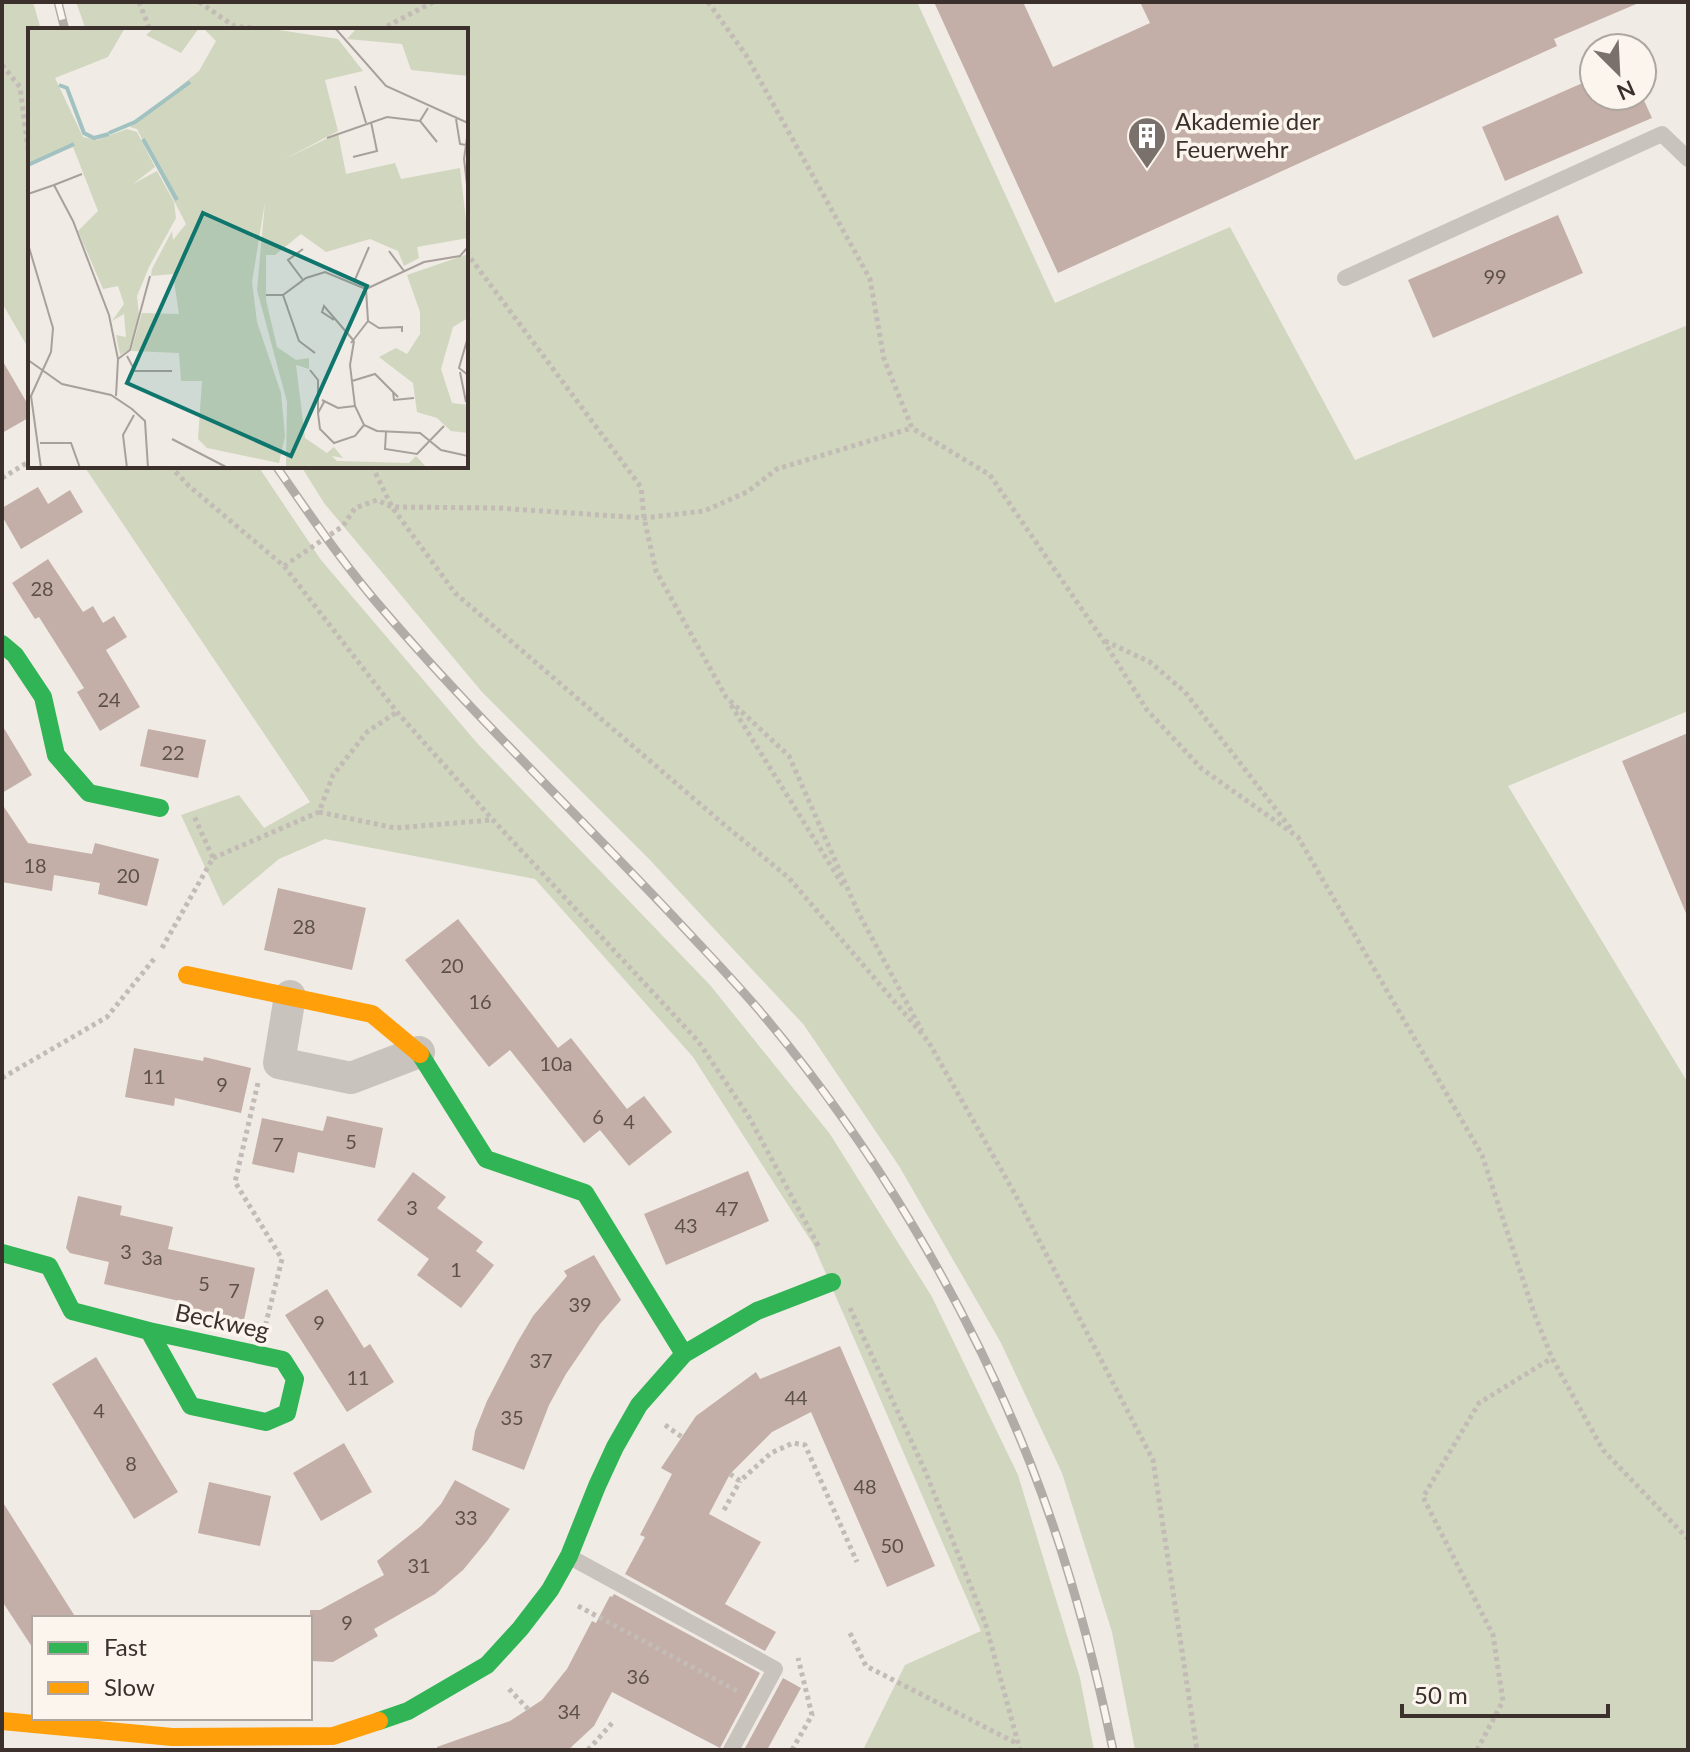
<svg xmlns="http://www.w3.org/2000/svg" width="1690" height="1752" font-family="Lato,sans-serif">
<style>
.green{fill:#d1d6bf}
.building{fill:#c3afa7}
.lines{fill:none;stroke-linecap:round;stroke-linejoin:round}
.path{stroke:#c2bbb6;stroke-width:5;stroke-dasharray:4 4;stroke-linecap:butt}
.lane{stroke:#c9c3be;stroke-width:16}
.street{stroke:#c9c3be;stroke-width:32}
.fast{stroke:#30b455;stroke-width:18}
.slow{stroke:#ff9f0a;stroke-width:18}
.rail-casing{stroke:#b1aca8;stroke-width:9}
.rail{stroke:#fbf5ee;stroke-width:6;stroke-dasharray:18;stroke-linecap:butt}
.labels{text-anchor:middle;stroke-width:7;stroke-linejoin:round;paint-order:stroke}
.number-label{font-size:20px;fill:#5d504a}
.poi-label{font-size:24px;fill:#3b302b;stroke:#fbf5ee;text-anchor:start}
.street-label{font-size:24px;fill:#3b302b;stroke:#fbf5ee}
.inset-river{fill:none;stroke:#a1c2c1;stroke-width:4}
.inset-road{fill:none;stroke:#a8a09b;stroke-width:2}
.view{fill:#0f766e;fill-opacity:0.15;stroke:#0f766e;stroke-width:4}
.inset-edge{fill:none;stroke:#3b302b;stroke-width:4}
</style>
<rect width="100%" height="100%" fill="#f0ebe5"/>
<path class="green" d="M 2,2 L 33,2 L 41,30 L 30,30 L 30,351 L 2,303 Z
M 76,2 L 917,2 L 1055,303 L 1230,227 L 1355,460 L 1688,325 L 1688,711 L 1508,786 L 1688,1083 L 1688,1750 L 1135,1750 L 1112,1632 L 1062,1473 L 1000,1341 L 899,1166 L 804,1025 L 649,859 L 482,692 L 324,503 L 301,466 L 466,466 L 466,30 L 86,30 Z
M 84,466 L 258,466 L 321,560 L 477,743 L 710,985 L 830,1134 L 932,1297 L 1018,1475 L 1080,1678 L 1094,1750 L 863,1750 L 905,1665 L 981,1631 L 813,1244 L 693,1057 L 535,879 L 325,839 L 279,859 L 223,906 L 181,815 L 239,795 L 264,828 L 310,802 Z"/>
<path class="building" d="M 934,2 L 1023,2 L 1053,67 L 1150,23 L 1140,2 L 1641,2 L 1554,39 L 1557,46 L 1058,273 Z
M 1594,78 L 1594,96 L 1642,96 L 1652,118 L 1505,181 L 1482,127 Z
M 1558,215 L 1583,273 L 1433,338 L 1408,280 Z
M 2,360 L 30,408 L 30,417 L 2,433 Z
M 38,487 L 48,504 L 70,490 L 83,512 L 21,549 L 2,516 L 2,508 Z
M 48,559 L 83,612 L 93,606 L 103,623 L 114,616 L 127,637 L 106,650 L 140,707 L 100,731 L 77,692 L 84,688 L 39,617 L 35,619 L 12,583 Z
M 2,725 L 32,775 L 2,793 Z
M 148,729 L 206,740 L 198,778 L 140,766 Z
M 1688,733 L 1688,918 L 1622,761 Z
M 2,804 L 28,843 L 92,854 L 95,843 L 159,859 L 147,906 L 98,894 L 100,883 L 54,875 L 52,891 L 2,882 Z
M 278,888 L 366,908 L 352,970 L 264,950 Z
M 458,919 L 558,1048 L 571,1038 L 627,1109 L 644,1096 L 672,1132 L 629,1166 L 600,1130 L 584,1143 L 510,1050 L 489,1067 L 405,960 Z
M 134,1048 L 203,1061 L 204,1057 L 251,1068 L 241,1113 L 175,1098 L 174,1106 L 125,1097 Z
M 327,1116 L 383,1128 L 375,1168 L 298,1152 L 294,1173 L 252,1164 L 262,1118 L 323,1131 Z
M 748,1171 L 769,1221 L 666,1265 L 644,1214 Z
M 413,1172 L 446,1197 L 437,1208 L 483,1242 L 476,1251 L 494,1265 L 461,1308 L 417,1275 L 429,1259 L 377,1220 Z
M 78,1196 L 122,1206 L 120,1215 L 173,1227 L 168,1249 L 255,1268 L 244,1320 L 183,1307 L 184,1302 L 104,1284 L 109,1262 L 70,1253 L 66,1248 Z
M 594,1255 L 621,1300 L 600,1324 L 566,1374 L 549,1405 L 524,1470 L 472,1450 L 475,1431 L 487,1401 L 517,1343 L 533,1316 L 567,1276 L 564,1271 Z
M 327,1289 L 364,1348 L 370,1344 L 394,1382 L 347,1412 L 285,1315 Z
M 840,1346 L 935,1566 L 887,1587 L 811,1412 L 772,1432 L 730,1474 L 709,1514 L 761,1542 L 725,1604 L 776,1632 L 765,1651 L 625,1574 L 645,1537 L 640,1535 L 672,1474 L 661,1468 L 696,1416 L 756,1372 L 760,1379 Z
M 96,1357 L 178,1492 L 134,1519 L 52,1384 Z
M 344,1443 L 372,1492 L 321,1521 L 293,1473 Z
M 455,1480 L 510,1509 L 487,1541 L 463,1570 L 435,1594 L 374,1629 L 378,1636 L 333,1662 L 310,1661 L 310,1610 L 320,1610 L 384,1575 L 377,1561 L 421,1526 L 441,1504 Z
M 209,1482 L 271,1496 L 260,1546 L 198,1533 Z
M 2,1501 L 76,1618 L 34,1618 L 34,1650 L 2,1601 Z
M 614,1594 L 760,1673 L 720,1748 L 612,1692 L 594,1726 L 568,1750 L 437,1750 L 437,1747 L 510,1721 L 542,1700 L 567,1669 L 592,1621 L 596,1623 L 610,1596 L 612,1597 Z
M 783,1678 L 801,1688 L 767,1750 L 744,1750 Z"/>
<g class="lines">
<path class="path" d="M 139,2 L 150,30
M 199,2 L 234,26 L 268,30
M 708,2 L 746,55 L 870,279 L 884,359 L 912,428 L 990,475 L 1103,640 L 1147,710 L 1202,769 L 1298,837 L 1482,1155 L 1534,1313 L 1552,1358 L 1603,1450 L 1688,1539
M 380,30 L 433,2
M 2,65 L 20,87 L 30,164
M 466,252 L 641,487 L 644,518 L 656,571 L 726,697 L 789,756 L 858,912 L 922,1031
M 170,466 L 189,486 L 284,566 L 397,712 L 493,820 L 698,1041 L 749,1117 L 820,1249
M 372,466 L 392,507 L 455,593 L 721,822 L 789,878 L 928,1041 L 1015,1194 L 1153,1460 L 1197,1750
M 2,478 L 30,461
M 284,566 L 343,526 L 355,508 L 377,500 L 392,507 L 498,508 L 644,518 L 704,511 L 747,492 L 777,469 L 912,428
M 1105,641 L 1150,662 L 1185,692 L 1292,830
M 731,705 L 844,887
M 319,812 L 395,828 L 492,820
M 213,858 L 319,812 L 333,775 L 367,732 L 397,712
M 162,948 L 213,858 L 194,816
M 2,1078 L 107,1017 L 154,959
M 258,1083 L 235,1182 L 282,1259 L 266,1323
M 850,1308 L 926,1473 L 985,1622 L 1020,1750
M 665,1425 L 682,1437
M 730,1474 L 740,1481 L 771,1453 L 793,1443 L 805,1445 L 857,1562
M 724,1510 L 740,1481
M 578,1606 L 739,1692
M 850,1633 L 866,1666 L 1018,1744
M 509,1689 L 528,1709
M 570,1749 L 571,1750
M 588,1750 L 613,1722
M 792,1750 L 812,1715 L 798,1658
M 1477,1750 L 1503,1701 L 1493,1635 L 1423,1497 L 1479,1403 L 1552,1358"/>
<path class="lane" d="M 1345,278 L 1662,134 L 1688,159
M 570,1557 L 775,1669 L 731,1750"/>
<path class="street" d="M 290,996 L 279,1063 L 351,1078 L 419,1052"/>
<path class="fast" d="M 2,644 L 15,655 L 43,697 L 56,755 L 89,793 L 160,808
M 420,1054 L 486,1159 L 585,1193 L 684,1354
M 2,1253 L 49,1266 L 72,1311 L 149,1331 L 283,1360 L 295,1379 L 287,1413 L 266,1422 L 191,1406 L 149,1331
M 379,1721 L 408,1711 L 487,1665 L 520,1629 L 550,1590 L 569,1556 L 597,1486 L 615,1447 L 639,1405 L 684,1354 L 757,1311 L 832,1282"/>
<path class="slow" d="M 187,975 L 372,1014 L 420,1054
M 2,1721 L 172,1737 L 333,1736 L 379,1721"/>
<g class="rail-casing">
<path id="rail" d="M 58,2 L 65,30
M 276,466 C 307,511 338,556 373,598 C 471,714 582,818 685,929 C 711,957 739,986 764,1016 C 874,1147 968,1305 1031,1465 C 1067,1557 1093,1653 1113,1750"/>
</g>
<use href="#rail" class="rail"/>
</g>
<defs>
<g id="building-pin" transform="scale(2)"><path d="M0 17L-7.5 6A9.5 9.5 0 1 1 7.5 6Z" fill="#7a716c" stroke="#fbf5ee"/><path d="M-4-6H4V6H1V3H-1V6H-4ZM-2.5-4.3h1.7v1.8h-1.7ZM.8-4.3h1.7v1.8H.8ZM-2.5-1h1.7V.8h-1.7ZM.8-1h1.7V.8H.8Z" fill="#fff"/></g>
</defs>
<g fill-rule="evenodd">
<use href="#building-pin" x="1147" y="136"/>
</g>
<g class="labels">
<g class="number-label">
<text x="1495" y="284">99</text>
<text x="42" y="596">28</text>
<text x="109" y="707">24</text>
<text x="173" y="760">22</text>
<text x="35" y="873">18</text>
<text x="128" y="883">20</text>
<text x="304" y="934">28</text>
<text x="452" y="973">20</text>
<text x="480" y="1009">16</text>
<text x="556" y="1071">10a</text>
<text x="154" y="1084">11</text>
<text x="222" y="1092">9</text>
<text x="598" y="1124">6</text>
<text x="629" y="1129">4</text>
<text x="351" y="1149">5</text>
<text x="278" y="1152">7</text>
<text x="412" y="1215">3</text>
<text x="727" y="1216">47</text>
<text x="686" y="1233">43</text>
<text x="126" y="1259">3</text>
<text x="152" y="1265">3a</text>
<text x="456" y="1277">1</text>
<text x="204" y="1291">5</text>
<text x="234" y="1298">7</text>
<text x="580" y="1312">39</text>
<text x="319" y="1330">9</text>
<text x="541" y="1368">37</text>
<text x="358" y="1385">11</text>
<text x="796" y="1405">44</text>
<text x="99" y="1418">4</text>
<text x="512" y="1425">35</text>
<text x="131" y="1471">8</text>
<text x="865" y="1494">48</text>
<text x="466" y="1525">33</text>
<text x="892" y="1553">50</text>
<text x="419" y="1573">31</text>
<text x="347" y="1630">9</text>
<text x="638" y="1684">36</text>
<text x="569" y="1719">34</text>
</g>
<g class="poi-label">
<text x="1175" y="130">Akademie der<tspan x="1175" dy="28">Feuerwehr</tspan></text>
</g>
<g class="street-label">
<text transform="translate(222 1322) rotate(12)" y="8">Beckweg</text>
</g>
</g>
<g transform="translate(28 28)">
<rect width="440" height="440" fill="#f0ebe5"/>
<path d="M 0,0 L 97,0 L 80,29 L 27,50 L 55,109 L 69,112 L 99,101 L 109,104 L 127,139 L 105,156 L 129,143 L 146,174 L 148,190 L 121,239 L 109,268 L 111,288 L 101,322 L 92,327 L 88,307 L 98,309 L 96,286 L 84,293 L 96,276 L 90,258 L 75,261 L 50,203 L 70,183 L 45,119 L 0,138 ZM 126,0 L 171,0 L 153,25 L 118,7 ZM 175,0 L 238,0 L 310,11 L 335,43 L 297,52 L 310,103 L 255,132 L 310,105 L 318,146 L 367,135 L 373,151 L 432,140 L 440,210 L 389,219 L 391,230 L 376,238 L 370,223 L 342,211 L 298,224 L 273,206 L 247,227 L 238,227 L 238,272 L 249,319 L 268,332 L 281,330 L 281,341 L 268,337 L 277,410 L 299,425 L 306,419 L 315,430 L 304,428 L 309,433 L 381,435 L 388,428 L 399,440 L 258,438 L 259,374 L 229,262 L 237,174 L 224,254 L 229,294 L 253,365 L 257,408 L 251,435 L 179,420 L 170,411 L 174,353 L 153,353 L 151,325 L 103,323 L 114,285 L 151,286 L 145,246 L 123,248 L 124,241 L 144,203 L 145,212 L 158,196 L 109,101 L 102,99 L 171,43 L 188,13 ZM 329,0 L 440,0 L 440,48 L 383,42 L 374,16 L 319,11 ZM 440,226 L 440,290 L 425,299 L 413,341 L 424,375 L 440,377 L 440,405 L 423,403 L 409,390 L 389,384 L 385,355 L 351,329 L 368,320 L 379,326 L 392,306 L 392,284 L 379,247 Z" fill="#d1d6bf"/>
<path class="inset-river" d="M 31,57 L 39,60 L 56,105 L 66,110 L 81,106M 81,105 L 107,94 L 162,54M 115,111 L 149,172M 0,137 L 46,116"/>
<path class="inset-road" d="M 307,0 L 358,58 L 440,95M 327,58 L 338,95M 400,80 L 392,93 L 409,114M 428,91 L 432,116 L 438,117M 440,103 L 436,131 L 440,165M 299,110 L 359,89 L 392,93M 325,129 L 349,123 L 343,94M 26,157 L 54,146M 0,166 L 26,157 L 45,193 L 81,287 L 90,331 L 88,368M 0,216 L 25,300 L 23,324 L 3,368 L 13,440M 275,221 L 260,232 L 275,252M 361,223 L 376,243M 326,254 L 341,219M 338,261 L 396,234 L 432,228 L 440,219M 238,267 L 255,267 L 278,250 L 297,244 L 338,261M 255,267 L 271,313 L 287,325M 306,292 L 294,284 L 296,278 L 326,313M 340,293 L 351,300 L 374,299 L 374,304M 440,309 L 431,340 L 440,347M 326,313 L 322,337 L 327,378 L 336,397 L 349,403 L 392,405 L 413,422 L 440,428M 323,315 L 340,293 L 338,261M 99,328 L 107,343 L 144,343M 90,331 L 102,322 L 122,248M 0,332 L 34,356 L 83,367 L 104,381 L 117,393 L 120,440M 282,342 L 290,352 L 290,385M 432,344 L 438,374M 324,353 L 347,346 L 370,369M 365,364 L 366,372 L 386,370M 294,372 L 310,380 L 327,378M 296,374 L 290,385 L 292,401 L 306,415 L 327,408 L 336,397M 358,404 L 357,421 L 389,426 L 416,398M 144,411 L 200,440M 12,415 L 43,415 L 52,440M 99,440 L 95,407 L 106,387"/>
<path class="view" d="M 175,185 L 339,258 L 263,428 L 99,355 Z"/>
<rect width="440" height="440" class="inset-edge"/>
</g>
<rect width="1690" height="1752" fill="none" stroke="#3b302b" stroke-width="8"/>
<rect x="32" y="1616" width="280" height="104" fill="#fbf5ee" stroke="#aea6a0" stroke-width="2"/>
<rect x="48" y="1642" width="40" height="12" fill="#30b455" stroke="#aea6a0" stroke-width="2"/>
<text x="104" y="1656" font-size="24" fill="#3b302b">Fast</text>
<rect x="48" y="1682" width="40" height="12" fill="#ff9f0a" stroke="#aea6a0" stroke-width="2"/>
<text x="104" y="1696" font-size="24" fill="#3b302b">Slow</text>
<g transform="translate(1618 72) rotate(156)"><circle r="38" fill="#fbf5ee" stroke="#aea6a0" stroke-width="2"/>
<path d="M0-6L14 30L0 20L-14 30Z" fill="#7a716c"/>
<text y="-12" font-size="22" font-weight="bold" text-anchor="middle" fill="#3b302b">N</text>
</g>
<path d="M1402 1704v12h206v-12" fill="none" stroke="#3b302b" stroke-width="4"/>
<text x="1414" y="1704" font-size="24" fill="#3b302b" stroke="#fbf5ee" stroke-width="6" paint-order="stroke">50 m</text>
</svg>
